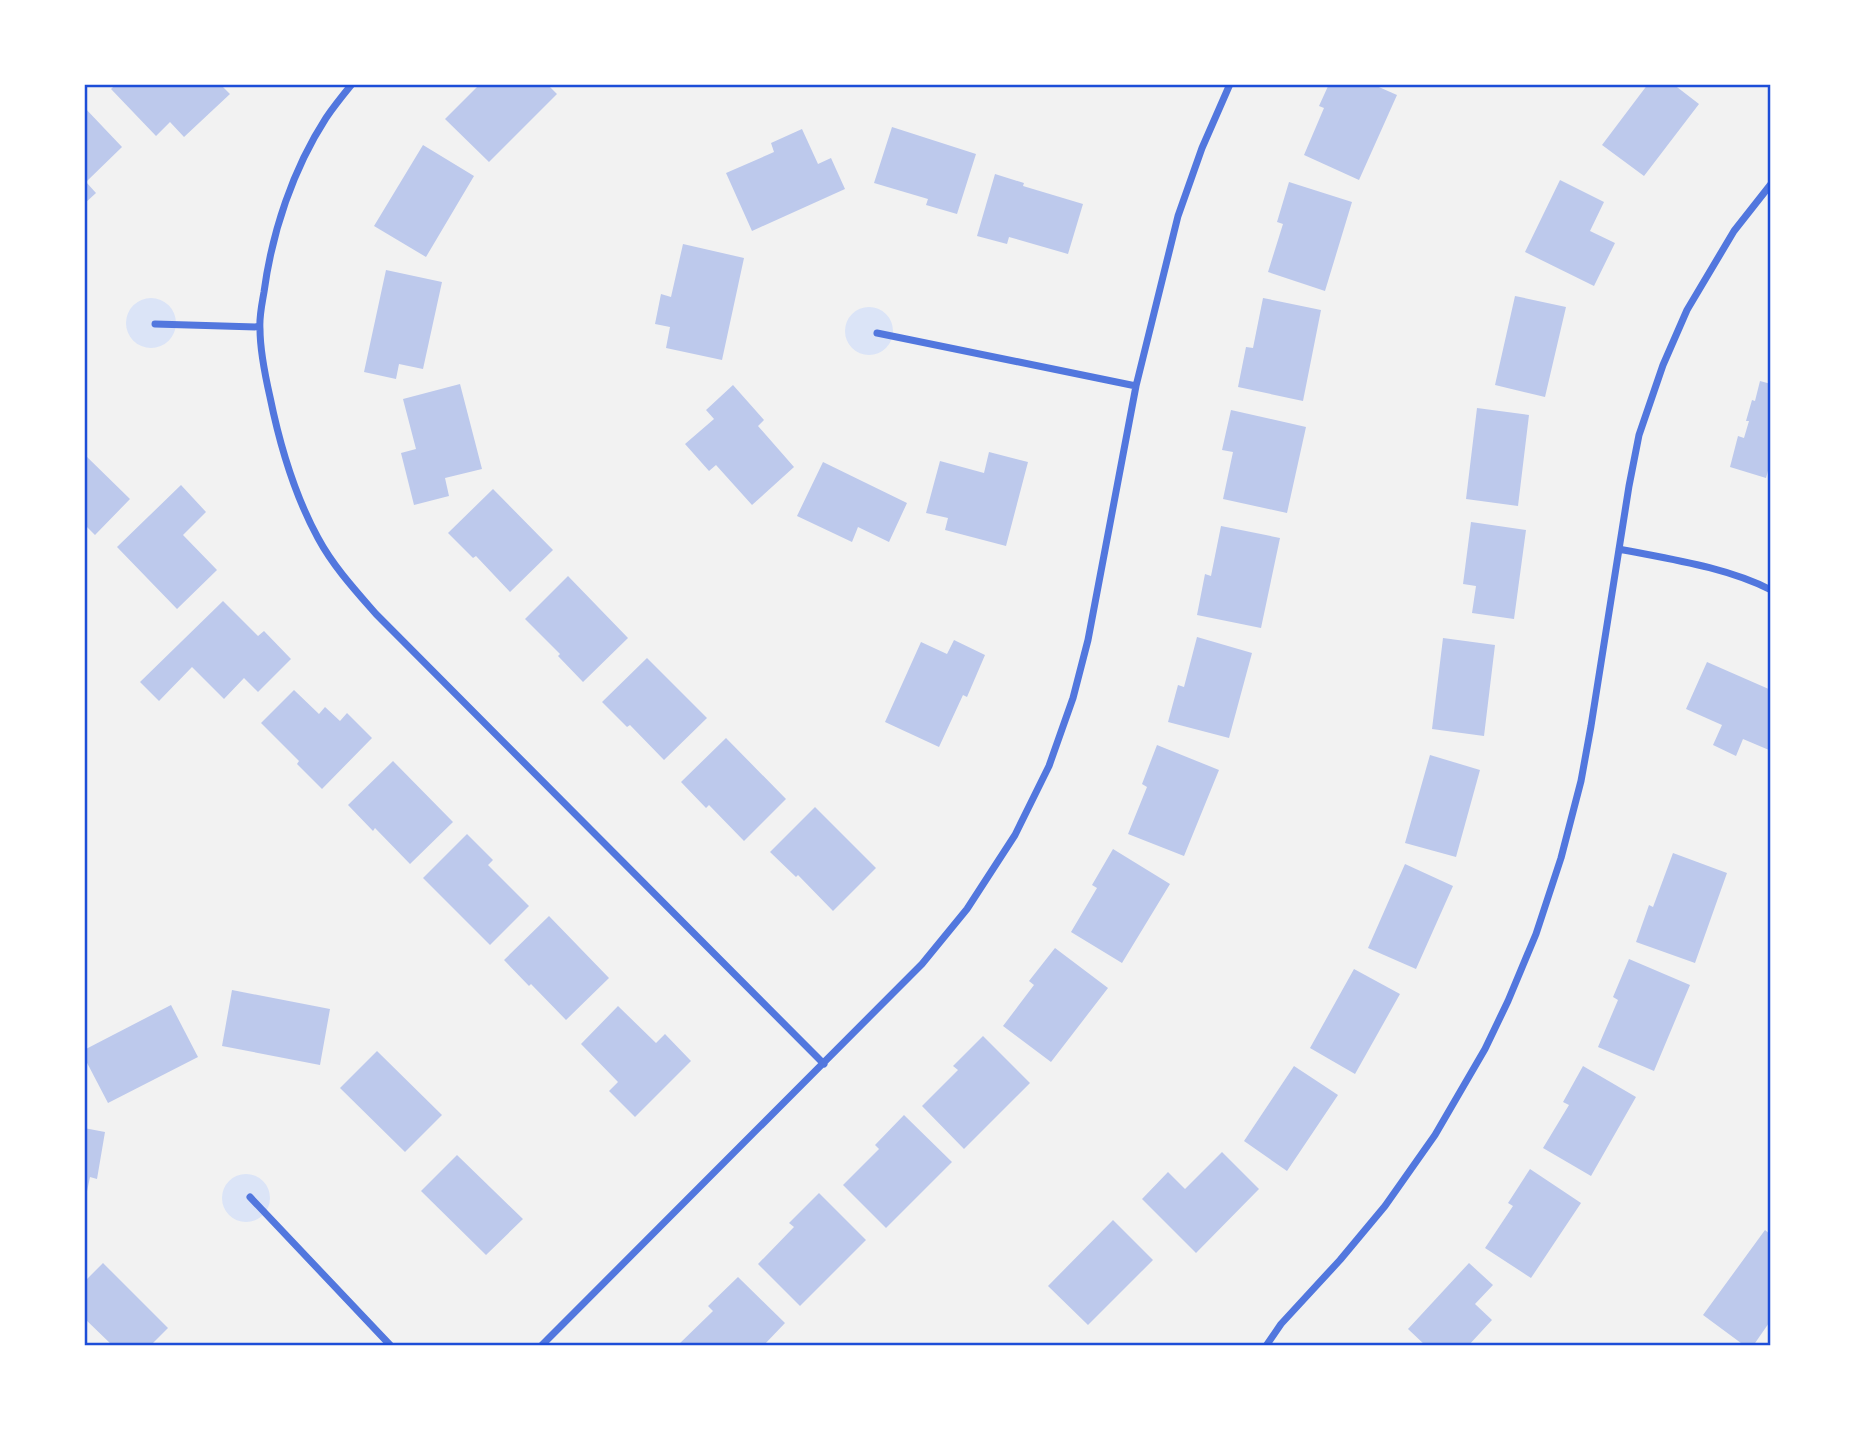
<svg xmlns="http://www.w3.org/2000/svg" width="1855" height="1430" font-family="'Asap Condensed',sans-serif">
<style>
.green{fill:#dbe4f7}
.building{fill:#bdc9ec}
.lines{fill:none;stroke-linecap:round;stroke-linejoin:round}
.minor{stroke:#5277de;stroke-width:7}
.neatline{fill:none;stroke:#1d4ed8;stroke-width:2.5}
</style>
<rect width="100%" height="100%" fill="#f2f2f2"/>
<path class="green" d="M126 323a25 25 0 1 1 50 0a25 25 0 1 1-50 0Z
M845 331a24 24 0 1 1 48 0a24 24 0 1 1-48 0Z
M222 1198a24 24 0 1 1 48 0a24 24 0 1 1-48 0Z"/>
<path class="building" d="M 116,84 L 220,84 L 230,94 L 184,137 L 170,122 L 156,136 L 111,89 Z
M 480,84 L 547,84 L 557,94 L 489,162 L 445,119 Z
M 1329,84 L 1372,84 L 1397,95 L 1359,180 L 1304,155 L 1324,108 L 1319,106 Z
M 1648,84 L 1673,84 L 1699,104 L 1644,176 L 1602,145 Z
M 84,107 L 122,147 L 86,182 L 96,193 L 84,204 Z
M 892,127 L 976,154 L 957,214 L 926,205 L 928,199 L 874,183 Z
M 802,129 L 818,164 L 831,158 L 845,189 L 752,231 L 726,173 L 774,152 L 771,143 Z
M 423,145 L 474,176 L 426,257 L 374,226 Z
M 995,174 L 1024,183 L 1023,186 L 1083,204 L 1068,254 L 1009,237 L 1007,244 L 977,236 Z
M 1560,180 L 1604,202 L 1590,231 L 1615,243 L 1594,286 L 1525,252 Z
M 1289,182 L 1352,202 L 1325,291 L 1268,272 L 1283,224 L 1277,222 Z
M 683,244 L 744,258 L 722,360 L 666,348 L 670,327 L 655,324 L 661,294 L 671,297 Z
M 386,270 L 442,282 L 423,369 L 399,364 L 396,379 L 364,372 Z
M 1515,296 L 1566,307 L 1545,397 L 1495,385 Z
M 1263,298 L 1321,310 L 1303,401 L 1238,387 L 1246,347 L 1253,348 Z
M 1760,381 L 1771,384 L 1771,460 L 1766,478 L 1730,467 L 1738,436 L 1744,438 L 1749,421 L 1746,421 L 1752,400 L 1755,401 Z
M 460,384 L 482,469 L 445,478 L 449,496 L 414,505 L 401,453 L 416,449 L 403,399 Z
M 733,385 L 764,420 L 758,426 L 794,467 L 752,505 L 716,465 L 709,471 L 685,444 L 714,419 L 706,410 Z
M 1477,408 L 1529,415 L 1518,506 L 1466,499 Z
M 1231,410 L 1306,427 L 1287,513 L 1223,499 L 1233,452 L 1222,450 Z
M 989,452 L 1028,462 L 1006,546 L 945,530 L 948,518 L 926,513 L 940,461 L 984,473 Z
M 84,454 L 130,499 L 95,535 L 84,524 Z
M 823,462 L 907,503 L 889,542 L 858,527 L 852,542 L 797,516 Z
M 181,485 L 206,512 L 183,535 L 217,570 L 177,609 L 117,547 Z
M 493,489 L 553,550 L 510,592 L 476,556 L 473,558 L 448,533 Z
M 1471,522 L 1526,530 L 1514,619 L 1472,613 L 1476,586 L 1463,584 Z
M 1221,526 L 1280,538 L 1261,628 L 1197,615 L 1205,574 L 1211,576 Z
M 568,576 L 628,638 L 583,682 L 558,656 L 560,654 L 525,619 Z
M 223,601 L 258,636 L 264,631 L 291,659 L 258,692 L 244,678 L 224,699 L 192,667 L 159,701 L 140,682 Z
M 1197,637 L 1252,653 L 1229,738 L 1168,722 L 1178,685 L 1184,687 Z
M 1443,638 L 1495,645 L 1484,736 L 1432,729 Z
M 954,640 L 985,655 L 967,697 L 963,695 L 939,747 L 885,722 L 921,642 L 947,654 Z
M 647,658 L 707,718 L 664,760 L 630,725 L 627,727 L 602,702 Z
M 1707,662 L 1771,690 L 1771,745 L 1769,750 L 1743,739 L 1736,756 L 1713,745 L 1722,725 L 1686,709 Z
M 294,690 L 319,714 L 325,707 L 340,721 L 347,713 L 372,738 L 322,789 L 297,764 L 299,761 L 261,723 Z
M 726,738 L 786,799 L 744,841 L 709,805 L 706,808 L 681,782 Z
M 1157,745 L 1219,770 L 1184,856 L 1128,834 L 1147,787 L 1142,784 Z
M 1430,755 L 1480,770 L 1456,857 L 1405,843 Z
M 393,761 L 453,822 L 410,864 L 375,828 L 373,831 L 348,805 Z
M 815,807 L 876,868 L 833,911 L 798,875 L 796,877 L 770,852 Z
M 467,834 L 493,860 L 488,865 L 529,906 L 490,945 L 423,878 Z
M 1113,849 L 1170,884 L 1122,963 L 1071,932 L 1097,888 L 1092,885 Z
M 1673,853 L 1727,873 L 1695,963 L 1636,942 L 1649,905 L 1653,907 Z
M 1405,864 L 1453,886 L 1416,969 L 1368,948 Z
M 549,916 L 609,978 L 566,1020 L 531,984 L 529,986 L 504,960 Z
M 1055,948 L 1108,988 L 1051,1062 L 1003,1026 L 1034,985 L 1029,981 Z
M 1629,959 L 1690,985 L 1654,1071 L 1598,1047 L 1618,1000 L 1613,997 Z
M 1354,969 L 1400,994 L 1355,1074 L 1310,1048 Z
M 232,990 L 330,1009 L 320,1065 L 222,1046 Z
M 171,1005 L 198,1057 L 108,1103 L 84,1057 L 84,1050 Z
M 618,1006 L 656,1043 L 665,1034 L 691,1061 L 635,1117 L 609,1091 L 618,1082 L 581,1044 Z
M 983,1036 L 1030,1083 L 964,1149 L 922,1106 L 958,1070 L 953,1066 Z
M 377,1051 L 442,1115 L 405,1152 L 340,1088 Z
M 1294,1066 L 1338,1095 L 1287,1171 L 1244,1141 Z
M 1583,1066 L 1636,1097 L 1591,1176 L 1543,1148 L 1569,1105 L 1563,1102 Z
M 904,1115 L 952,1162 L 886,1228 L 843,1185 L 879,1149 L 875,1145 Z
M 84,1128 L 105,1132 L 97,1179 L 90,1177 L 85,1201 L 84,1201 Z
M 1222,1152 L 1259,1189 L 1196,1253 L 1142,1199 L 1168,1172 L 1185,1189 Z
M 457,1155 L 523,1219 L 486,1255 L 421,1191 Z
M 1530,1169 L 1581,1203 L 1531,1278 L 1485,1248 L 1513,1206 L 1508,1203 Z
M 819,1193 L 866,1240 L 800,1306 L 758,1264 L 794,1227 L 789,1223 Z
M 1113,1220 L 1153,1260 L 1088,1325 L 1048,1286 Z
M 1765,1230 L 1771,1235 L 1771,1320 L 1753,1346 L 1745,1346 L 1703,1315 Z
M 103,1263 L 168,1328 L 150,1346 L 113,1346 L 84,1318 L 84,1282 Z
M 1469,1263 L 1493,1285 L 1475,1304 L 1492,1320 L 1468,1346 L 1426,1346 L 1408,1329 Z
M 738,1277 L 785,1323 L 763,1346 L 677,1346 L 713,1311 L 708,1306 Z"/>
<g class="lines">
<path class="minor" d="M 352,84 C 343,95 334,106 326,118 C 293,169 272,232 264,292 C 262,304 259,317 260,329 C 260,352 265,375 270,397 C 280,446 294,494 318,538 C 333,566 355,590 376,614 L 824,1064
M 155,324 L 259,327
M 877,333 L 1136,386
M 1619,549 C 1669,559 1726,567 1771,590
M 250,1197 L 391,1346
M 541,1346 L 922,964 L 967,909 L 1015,835 L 1049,766 L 1073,698 L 1088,640 L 1136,386 L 1178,216 L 1202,148 L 1230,84
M 1266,1346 L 1281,1324 L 1340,1260 L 1385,1206 L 1435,1135 L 1485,1049 L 1508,1001 L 1536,934 L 1561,858 L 1581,781 L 1591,726 L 1629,486 L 1639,435 L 1663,365 L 1687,310 L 1734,231 L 1771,184"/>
</g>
<rect width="1855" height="1430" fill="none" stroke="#ffffff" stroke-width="172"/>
<rect x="86" y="86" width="1683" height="1258" class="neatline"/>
</svg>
